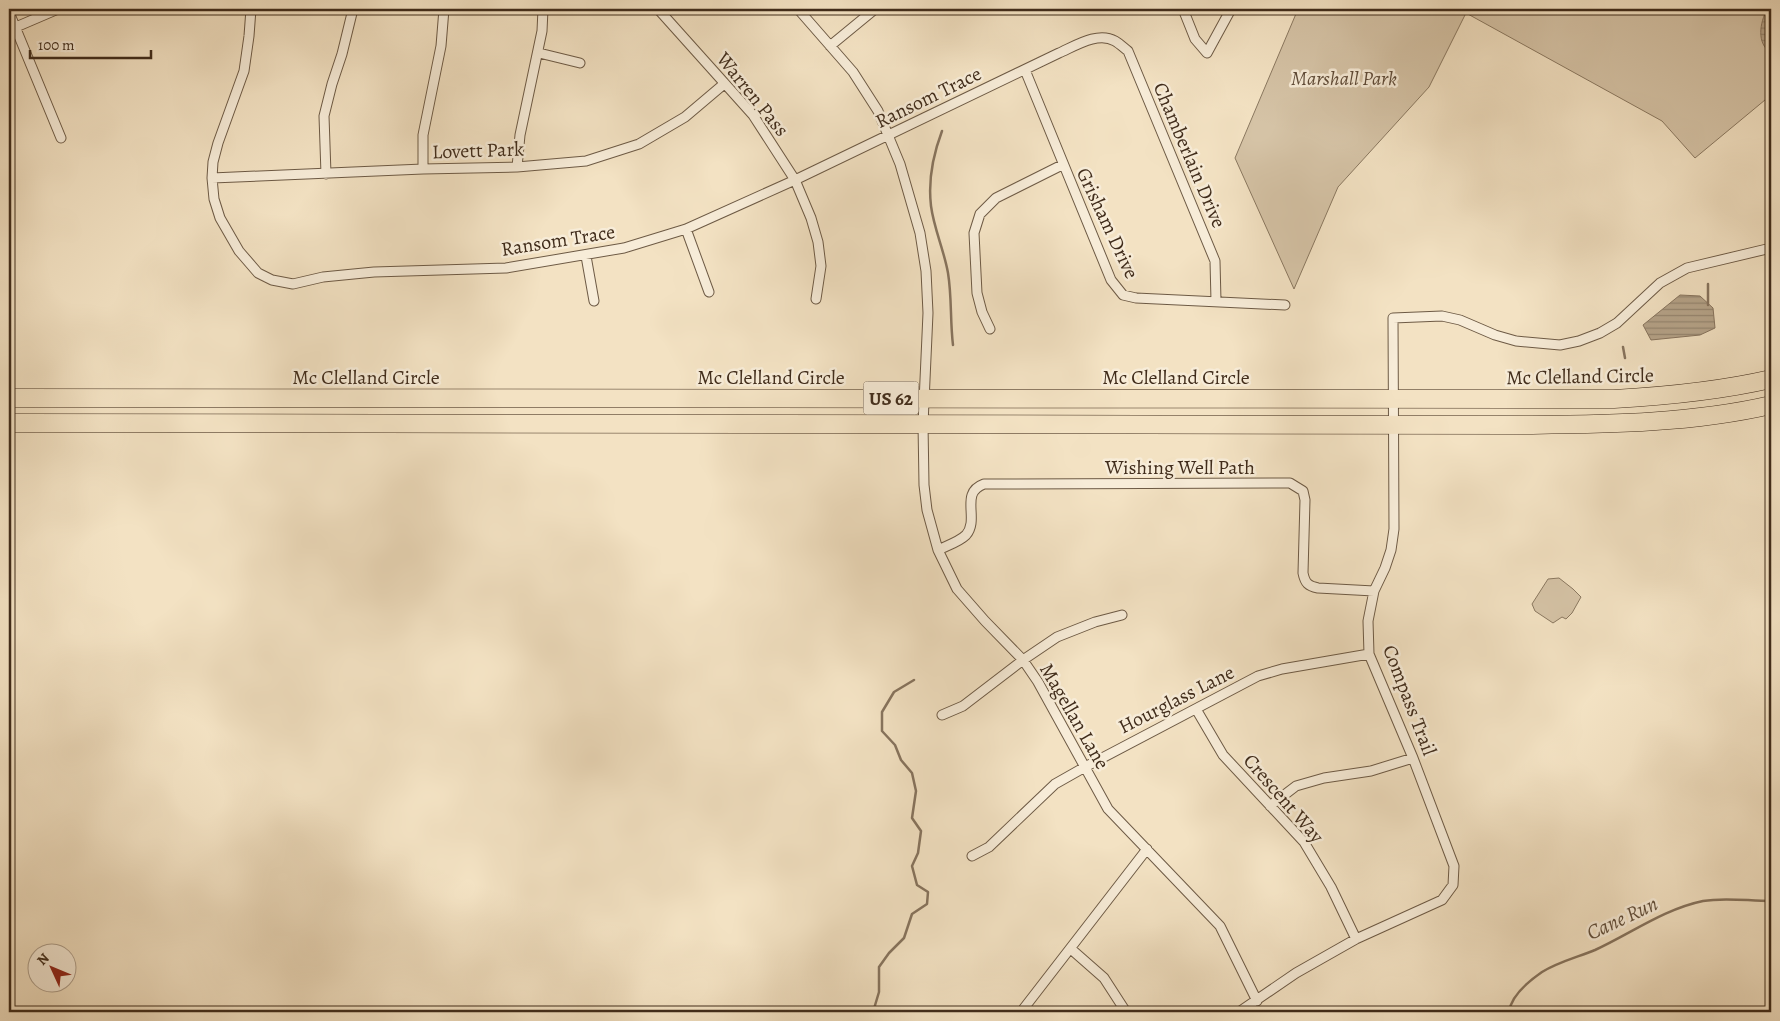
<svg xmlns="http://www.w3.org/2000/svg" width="1780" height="1021" font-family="Alegreya,serif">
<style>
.green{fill:#d5c3a6;stroke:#8a7860}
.water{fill:url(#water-rules);stroke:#87745e}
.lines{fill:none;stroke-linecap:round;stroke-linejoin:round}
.stream{stroke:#87745e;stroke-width:2.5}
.street-casing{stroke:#6d5a45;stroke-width:11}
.highway-casing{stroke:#402c1b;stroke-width:19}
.street{stroke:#f7ecd8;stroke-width:9}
.highway{stroke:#f3e2c3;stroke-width:18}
.labels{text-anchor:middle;stroke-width:5;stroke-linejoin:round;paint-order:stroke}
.shield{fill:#f7ecd8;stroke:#776654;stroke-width:1}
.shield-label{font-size:19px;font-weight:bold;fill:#402c1b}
.park-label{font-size:20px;font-style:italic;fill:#5e4a37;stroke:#f7ecd8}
.street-label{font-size:20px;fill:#402c1b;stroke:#f7ecd8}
.water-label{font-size:21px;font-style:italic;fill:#63503c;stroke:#f7ecd8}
</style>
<defs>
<pattern id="water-rules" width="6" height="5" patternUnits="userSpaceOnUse" patternTransform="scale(1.25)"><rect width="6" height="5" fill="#b6a48a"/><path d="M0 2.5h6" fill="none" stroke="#958670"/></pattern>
</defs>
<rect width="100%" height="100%" fill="#f3e2c3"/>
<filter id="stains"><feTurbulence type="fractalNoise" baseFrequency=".004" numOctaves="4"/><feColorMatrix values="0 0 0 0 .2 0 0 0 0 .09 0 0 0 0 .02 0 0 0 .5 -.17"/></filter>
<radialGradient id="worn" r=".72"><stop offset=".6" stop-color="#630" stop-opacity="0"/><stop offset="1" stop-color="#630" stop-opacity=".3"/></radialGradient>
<path class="green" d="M 1298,9 L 1771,9 L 1771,95 L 1695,158 L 1662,121 L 1466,13 L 1429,87 L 1338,187 L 1294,289 L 1235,158 Z
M 1559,578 L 1573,589 L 1581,597 L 1572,613 L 1566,619 L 1562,617 L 1553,623 L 1535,611 L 1532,604 L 1548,579 Z"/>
<path class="water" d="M 1767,9 L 1771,9 L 1767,37 L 1771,45 L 1771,53 C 1756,43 1760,23 1767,9 Z
M 1680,295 L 1700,296 L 1713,308 L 1715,328 L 1700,335 L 1651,340 L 1643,325 Z"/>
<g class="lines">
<path class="stream" d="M 942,131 C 933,155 928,181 931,206 C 934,229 944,250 948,273 C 952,297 950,321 953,345
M 1708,305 L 1708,284
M 1623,347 L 1625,358
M 873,1012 L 879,992 L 879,967 L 889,953 L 904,938 L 912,914 L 927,904 L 928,892 L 917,885 L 912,866 L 918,853 L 921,831 L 912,818 L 916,791 L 912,773 L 901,760 L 895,745 L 882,731 L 882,712 L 894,692 L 914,680
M 1509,1012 C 1511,996 1529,981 1542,972 C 1558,962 1578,957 1595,950 C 1630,934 1664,909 1703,901 C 1725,897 1748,901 1771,901"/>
<g class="street-casing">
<path id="street" d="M 251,9 L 249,36 L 244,71 L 218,143 L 213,162 L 212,178 L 214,199 L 220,218 L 239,251 L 258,273 L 272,280 L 293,284 L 323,277 L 374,272 L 506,268 L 624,248 L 686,229 L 795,180 L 1059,53 C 1075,46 1098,31 1115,41 C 1120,44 1124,48 1128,51 L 1215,261 L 1216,301
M 658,9 L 753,115 L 795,180 L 811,218 L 818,242 L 821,266 L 816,299
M 798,9 L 853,72 L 878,111 L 900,164 L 920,233 L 926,271 L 928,313 L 923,424 L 924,485 L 927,510 L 938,550 L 957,589 L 985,621 L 1023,660 L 1038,682 L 1108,809 L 1220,926 L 1257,1001
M 1183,9 L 1195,39 L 1207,53 L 1231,9
M 9,12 L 61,138
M 9,30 L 58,9
M 830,46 L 875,9
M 539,53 L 580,63
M 1025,70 L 1111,280 L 1123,295 L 1136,298 L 1285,305
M 517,167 L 520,135 L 542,31 L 543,9
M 423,169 L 423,135 L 441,46 L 444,9
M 326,174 L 324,116 L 332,84 L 342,54 L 353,9
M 212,178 L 423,169 L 517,167 L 586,161 L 639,144 L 685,117 L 724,84
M 686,229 L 709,292
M 586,256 L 594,301
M 990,329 L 982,312 L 977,293 L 974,233 L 980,214 L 996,198 L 1062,165
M 938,550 C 946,546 959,542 966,535 C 980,519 959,493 984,484 L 1290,483 L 1303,491 L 1305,500 L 1303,573 C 1305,583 1308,586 1318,588 L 1374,591
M 1196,709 L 1223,755 L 1304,842 L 1331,887 L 1356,939
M 942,715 L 963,706 L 1023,660 L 1057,637 L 1095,622 L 1122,615
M 1270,806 L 1296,786 L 1324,778 L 1371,771 L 1413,758
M 972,856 L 989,847 L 1055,784 L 1085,767 L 1258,676 L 1282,669 L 1369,654
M 1071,949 L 1104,978 L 1126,1012
M 1021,1012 L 1147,849
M 1239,1012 L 1296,973 L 1356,939 L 1442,900 L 1453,885 L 1454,866 L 1413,758 L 1369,654 L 1368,621 L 1374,591 L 1385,568 L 1391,550 L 1394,529 L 1393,318 L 1442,316 L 1460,320 L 1495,335 L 1516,341 L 1560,345 L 1579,341 L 1600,333 L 1617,323 L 1660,283 L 1687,268 L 1771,248"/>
</g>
<g class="highway-casing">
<path id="highway" d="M 9,398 L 1614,399 C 1667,396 1719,391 1771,379
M 9,423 L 1532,425 C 1612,424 1693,423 1771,405"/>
</g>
<use href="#street" class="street"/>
<use href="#highway" class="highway"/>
</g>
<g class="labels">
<rect class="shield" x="863.5" y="381.5" width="55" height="33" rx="4"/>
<g class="shield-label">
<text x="891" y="405">US 62</text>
</g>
<g class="park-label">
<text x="1344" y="85">Marshall Park</text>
</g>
<g class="street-label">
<text transform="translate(753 94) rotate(51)" y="7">Warren Pass</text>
<text transform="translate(928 97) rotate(-26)" y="7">Ransom Trace</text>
<text transform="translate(478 150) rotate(-2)" y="7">Lovett Park</text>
<text transform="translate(1190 155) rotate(67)" y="7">Chamberlain Drive</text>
<text transform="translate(1108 223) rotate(65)" y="7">Grisham Drive</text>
<text transform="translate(558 240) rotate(-9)" y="7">Ransom Trace</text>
<text transform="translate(1580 376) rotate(-1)" y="7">Mc Clelland Circle</text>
<text x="366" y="384">Mc Clelland Circle</text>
<text x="771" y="384">Mc Clelland Circle</text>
<text x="1176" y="384">Mc Clelland Circle</text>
<text x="1180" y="474">Wishing Well Path</text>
<text transform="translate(1176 699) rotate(-27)" y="7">Hourglass Lane</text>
<text transform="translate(1410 700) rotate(69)" y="7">Compass Trail</text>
<text transform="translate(1075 716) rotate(60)" y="7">Magellan Lane</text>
<text transform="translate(1284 798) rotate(49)" y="7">Crescent Way</text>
</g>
<g class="water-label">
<text transform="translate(1622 918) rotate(-25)" y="7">Cane Run</text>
</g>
</g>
<rect width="1780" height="1021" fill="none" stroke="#f3e2c3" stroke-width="30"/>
<rect x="10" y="10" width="1760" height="1001" fill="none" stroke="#402c1b" stroke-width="2.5"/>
<rect x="15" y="15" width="1750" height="991" fill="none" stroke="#402c1b"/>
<g transform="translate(52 968) rotate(314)"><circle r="24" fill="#f7ecd8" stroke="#ae9f8c"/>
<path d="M0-4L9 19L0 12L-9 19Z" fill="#8f2418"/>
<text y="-8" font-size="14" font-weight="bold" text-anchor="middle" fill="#402c1b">N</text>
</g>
<path d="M30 50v8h121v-8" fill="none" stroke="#402c1b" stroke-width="2.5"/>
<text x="38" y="50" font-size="15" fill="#402c1b" stroke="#f7ecd8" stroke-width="4" paint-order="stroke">100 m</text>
<rect width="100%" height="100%" filter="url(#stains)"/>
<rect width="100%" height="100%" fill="url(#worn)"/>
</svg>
